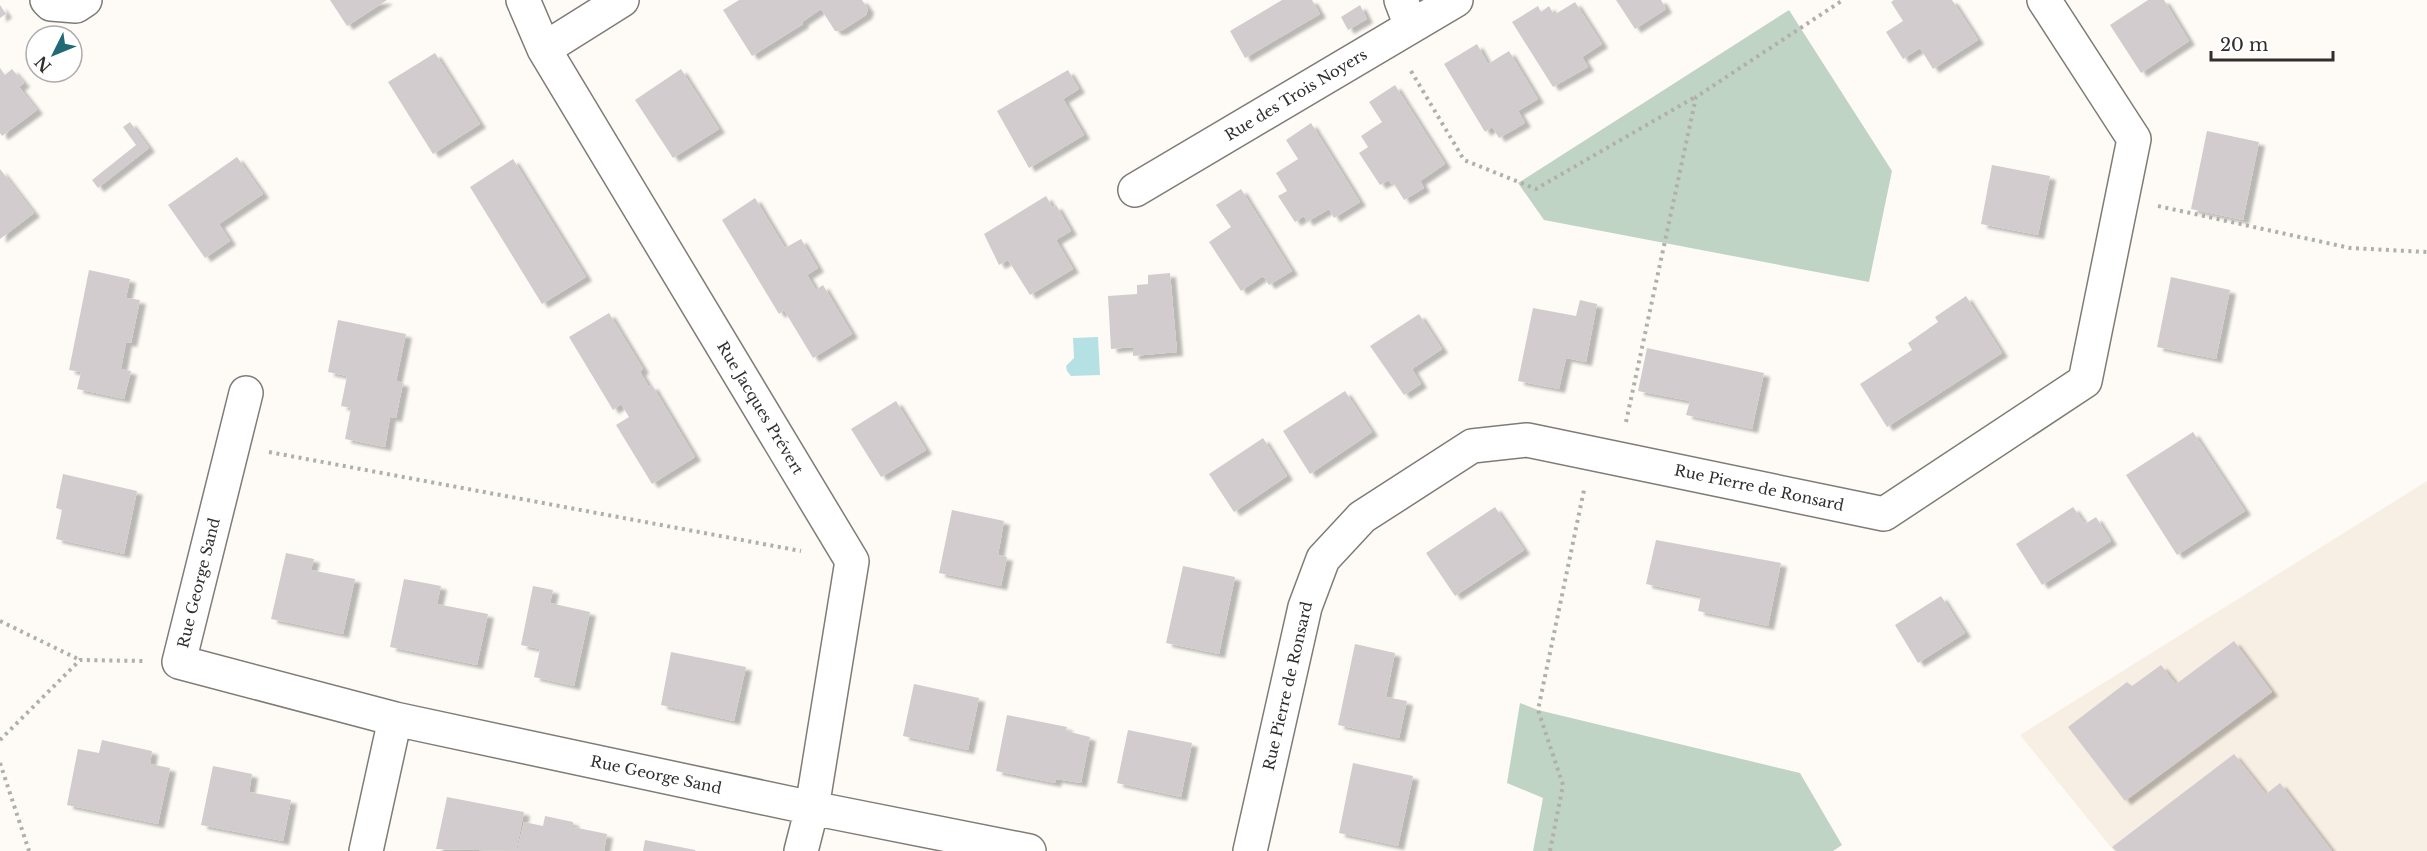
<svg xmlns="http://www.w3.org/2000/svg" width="2427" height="851" font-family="'Libre Baskerville',serif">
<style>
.built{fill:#f7efe3}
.green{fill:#c0d4c6}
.water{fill:#b5e1e5}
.building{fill:#d3cccf;filter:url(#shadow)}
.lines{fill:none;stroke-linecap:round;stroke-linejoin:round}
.street-casing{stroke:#7f7c77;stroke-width:36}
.path{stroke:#b2afab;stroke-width:4;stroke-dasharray:3 4.5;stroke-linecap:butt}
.street{stroke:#fff;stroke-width:33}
.labels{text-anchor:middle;stroke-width:5;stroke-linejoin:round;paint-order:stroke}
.street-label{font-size:15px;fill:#312f2d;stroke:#fff}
</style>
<defs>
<filter id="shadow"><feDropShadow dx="6" dy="4" stdDeviation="1.5" flood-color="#0004"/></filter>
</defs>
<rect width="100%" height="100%" fill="#fefbf6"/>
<path class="built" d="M 2427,481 L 2427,851 L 2114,851 L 2020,735 Z"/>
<path class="green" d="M 1789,10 L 1892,171 L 1869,282 L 1544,220 L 1518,183 Z
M 1520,703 L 1538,710 L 1800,773 L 1842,845 L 1833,851 L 1533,851 L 1543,798 L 1507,783 Z"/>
<path class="water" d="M 1098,337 L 1100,375 L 1071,376 L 1067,371 L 1066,366 L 1074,358 L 1073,338 Z"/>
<path class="building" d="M 330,0 L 387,0 L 347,26 Z
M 739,0 L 862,0 L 868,9 L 866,15 L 841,31 L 835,31 L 821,9 L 802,22 L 803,24 L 752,56 L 723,10 Z
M 1282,0 L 1312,0 L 1320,14 L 1245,58 L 1230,31 Z
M 1616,0 L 1661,0 L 1666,9 L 1635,29 Z
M 1894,0 L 1952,0 L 1978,40 L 1933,69 L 1920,48 L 1903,59 L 1886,32 L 1903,21 L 1891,2 Z
M 2148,0 L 2164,0 L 2189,41 L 2141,73 L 2110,25 Z
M 1575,2 L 1602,44 L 1582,57 L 1588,67 L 1553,87 L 1512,22 L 1538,6 L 1541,12 L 1549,6 L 1554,15 Z
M 0,5 L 6,14 L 0,18 Z
M 1360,5 L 1367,19 L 1348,30 L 1341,17 Z
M 1477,44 L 1488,64 L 1509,51 L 1538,99 L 1518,111 L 1525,123 L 1499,138 L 1492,127 L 1485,132 L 1444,64 Z
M 435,53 L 480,124 L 433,154 L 388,82 Z
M 0,68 L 5,75 L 12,69 L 24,83 L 19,87 L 37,110 L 2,136 L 0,133 Z
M 681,69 L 719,129 L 673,158 L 635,100 Z
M 1068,70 L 1079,89 L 1063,99 L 1084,135 L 1029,168 L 997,111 Z
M 1395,85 L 1445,164 L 1420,181 L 1424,188 L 1404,200 L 1393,182 L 1391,184 L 1389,180 L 1380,185 L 1359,153 L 1368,147 L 1361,136 L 1382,122 L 1369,102 Z
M 130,122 L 149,148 L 98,188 L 92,180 L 136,145 L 123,127 Z
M 1311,123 L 1360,202 L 1334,218 L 1329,209 L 1307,222 L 1304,216 L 1295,222 L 1278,196 L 1287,191 L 1276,173 L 1298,159 L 1286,140 Z
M 2207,131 L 2259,142 L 2243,220 L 2191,209 Z
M 237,157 L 263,194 L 219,224 L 230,241 L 205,258 L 168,205 Z
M 513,159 L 586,277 L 542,304 L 470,187 Z
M 1992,165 L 2050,176 L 2038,235 L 1981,224 Z
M 0,169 L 34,213 L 0,239 Z
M 1241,189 L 1292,271 L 1269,285 L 1263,276 L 1241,291 L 1209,242 L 1231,227 L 1216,205 Z
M 1046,196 L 1052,207 L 1056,205 L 1071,231 L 1056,240 L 1073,269 L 1030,295 L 1008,260 L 999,265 L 984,234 Z
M 755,198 L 785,248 L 801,239 L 818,268 L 807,275 L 816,290 L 823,285 L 852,334 L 813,358 L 784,310 L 779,314 L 722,220 Z
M 89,270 L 130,279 L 126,298 L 140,300 L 131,343 L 126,342 L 121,369 L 131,371 L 124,399 L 77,389 L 81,372 L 69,370 Z
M 1170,273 L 1177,352 L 1133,356 L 1133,347 L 1111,349 L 1108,296 L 1137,294 L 1137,285 L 1148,284 L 1148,275 Z
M 2171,277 L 2230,290 L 2216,359 L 2157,347 Z
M 1966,296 L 2002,353 L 1887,427 L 1860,384 L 1912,350 L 1908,343 L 1938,322 L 1935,317 Z
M 1580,300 L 1597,304 L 1586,362 L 1566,358 L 1559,389 L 1518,381 L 1533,308 L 1576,316 Z
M 609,313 L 643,369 L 640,372 L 649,387 L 652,385 L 695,457 L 652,484 L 616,425 L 629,417 L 621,404 L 613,410 L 569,337 Z
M 1419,314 L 1442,349 L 1412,369 L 1421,384 L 1404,395 L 1370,346 Z
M 338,320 L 406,334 L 396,381 L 403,383 L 396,418 L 390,417 L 385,447 L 345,439 L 351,408 L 341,406 L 347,376 L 328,372 Z
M 1647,348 L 1764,373 L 1752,429 L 1686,415 L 1690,401 L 1638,391 Z
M 1345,391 L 1372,432 L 1310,474 L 1283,431 Z
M 896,401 L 926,450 L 881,477 L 851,429 Z
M 2193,432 L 2245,511 L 2177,555 L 2126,475 Z
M 1263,438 L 1287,476 L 1234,512 L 1209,474 Z
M 63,474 L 137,491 L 124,554 L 56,539 L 62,510 L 56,508 Z
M 1495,507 L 1524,550 L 1455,596 L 1426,553 Z
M 2073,507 L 2085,524 L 2096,517 L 2111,541 L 2042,585 L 2016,544 Z
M 952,510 L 1004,521 L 998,555 L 1007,557 L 1001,586 L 939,573 Z
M 1656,540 L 1781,563 L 1768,626 L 1698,611 L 1701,596 L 1646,584 Z
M 286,553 L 314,559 L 311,570 L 355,579 L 343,634 L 271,619 Z
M 1183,566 L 1235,577 L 1219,654 L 1166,643 Z
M 404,579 L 441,586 L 437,604 L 488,614 L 477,665 L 390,647 Z
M 533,586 L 553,590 L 550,603 L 590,612 L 574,686 L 534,677 L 540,649 L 521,645 Z
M 1941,596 L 1965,633 L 1918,663 L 1895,625 Z
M 2234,641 L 2272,692 L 2125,801 L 2068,727 L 2127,682 L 2132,686 L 2161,665 L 2176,684 Z
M 1355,644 L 1395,653 L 1386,697 L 1407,701 L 1399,738 L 1338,725 Z
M 671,652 L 746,667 L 734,721 L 661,705 Z
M 914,684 L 979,698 L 968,750 L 903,736 Z
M 1007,715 L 1067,727 L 1066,731 L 1090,737 L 1081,783 L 1056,779 L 1055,783 L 996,771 Z
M 1128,730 L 1192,743 L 1181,797 L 1117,783 Z
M 102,740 L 152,751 L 150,764 L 170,768 L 158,824 L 67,805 L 78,749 L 99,753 Z
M 2234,754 L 2266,794 L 2280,783 L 2332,851 L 2116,851 L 2112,847 Z
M 1353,763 L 1413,776 L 1398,846 L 1339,833 Z
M 213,766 L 252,774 L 249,792 L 291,800 L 283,841 L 201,825 Z
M 447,797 L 524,812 L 516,851 L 436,849 Z
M 545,816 L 573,822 L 573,827 L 607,834 L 604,851 L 517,851 L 524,822 L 543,826 Z
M 645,840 L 695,850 L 695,851 L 643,851 Z"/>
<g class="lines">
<g class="street-casing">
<path id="street" d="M 47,0 L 51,4 L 76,6 L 85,0
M 523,0 L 544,49 L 852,561 L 812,808 L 801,851
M 1401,0 L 1411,26
M 544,49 L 622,0
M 1135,190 L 1456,0
M 246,393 L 179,662 L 395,719 L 812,808 L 1029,851
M 366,851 L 395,719
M 1250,851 L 1305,607 L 1323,559 L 1362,517 L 1472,446 L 1527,440 L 1884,514 L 2085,381 L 2134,139 L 2044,0"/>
</g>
<path class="path" d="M 1411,71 L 1464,160 L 1536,189 L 1695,97
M 2158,206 L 2350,248 L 2427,252
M 1626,422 L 1696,97 L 1843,0
M 269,452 L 801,551
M 0,621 L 80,660
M 0,740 L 80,660 L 143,661
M 0,763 L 29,851
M 1550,851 L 1563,785 L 1538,710 L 1584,490"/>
<use href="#street" class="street"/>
</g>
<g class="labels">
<g class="street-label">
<text transform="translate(1296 95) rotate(-31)" y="5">Rue des Trois Noyers</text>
<text transform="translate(760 408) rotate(59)" y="5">Rue Jacques Prévert</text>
<text transform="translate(1759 488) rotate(12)" y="5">Rue Pierre de Ronsard</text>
<text transform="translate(199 583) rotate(-76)" y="5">Rue George Sand</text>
<text transform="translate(1288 686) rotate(-77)" y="5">Rue Pierre de Ronsard</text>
<text transform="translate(656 775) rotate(12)" y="5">Rue George Sand</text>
</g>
</g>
<g transform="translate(54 54) rotate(227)"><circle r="28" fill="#ffffff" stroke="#adacab" stroke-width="1.5"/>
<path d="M0-4.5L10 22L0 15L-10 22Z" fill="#216976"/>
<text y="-9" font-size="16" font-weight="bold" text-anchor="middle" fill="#312f2d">N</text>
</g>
<path d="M2211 51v9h122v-9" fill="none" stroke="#312f2d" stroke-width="3"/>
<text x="2220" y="51" font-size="18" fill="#312f2d" stroke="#ffffff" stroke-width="4.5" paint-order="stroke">20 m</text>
</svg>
